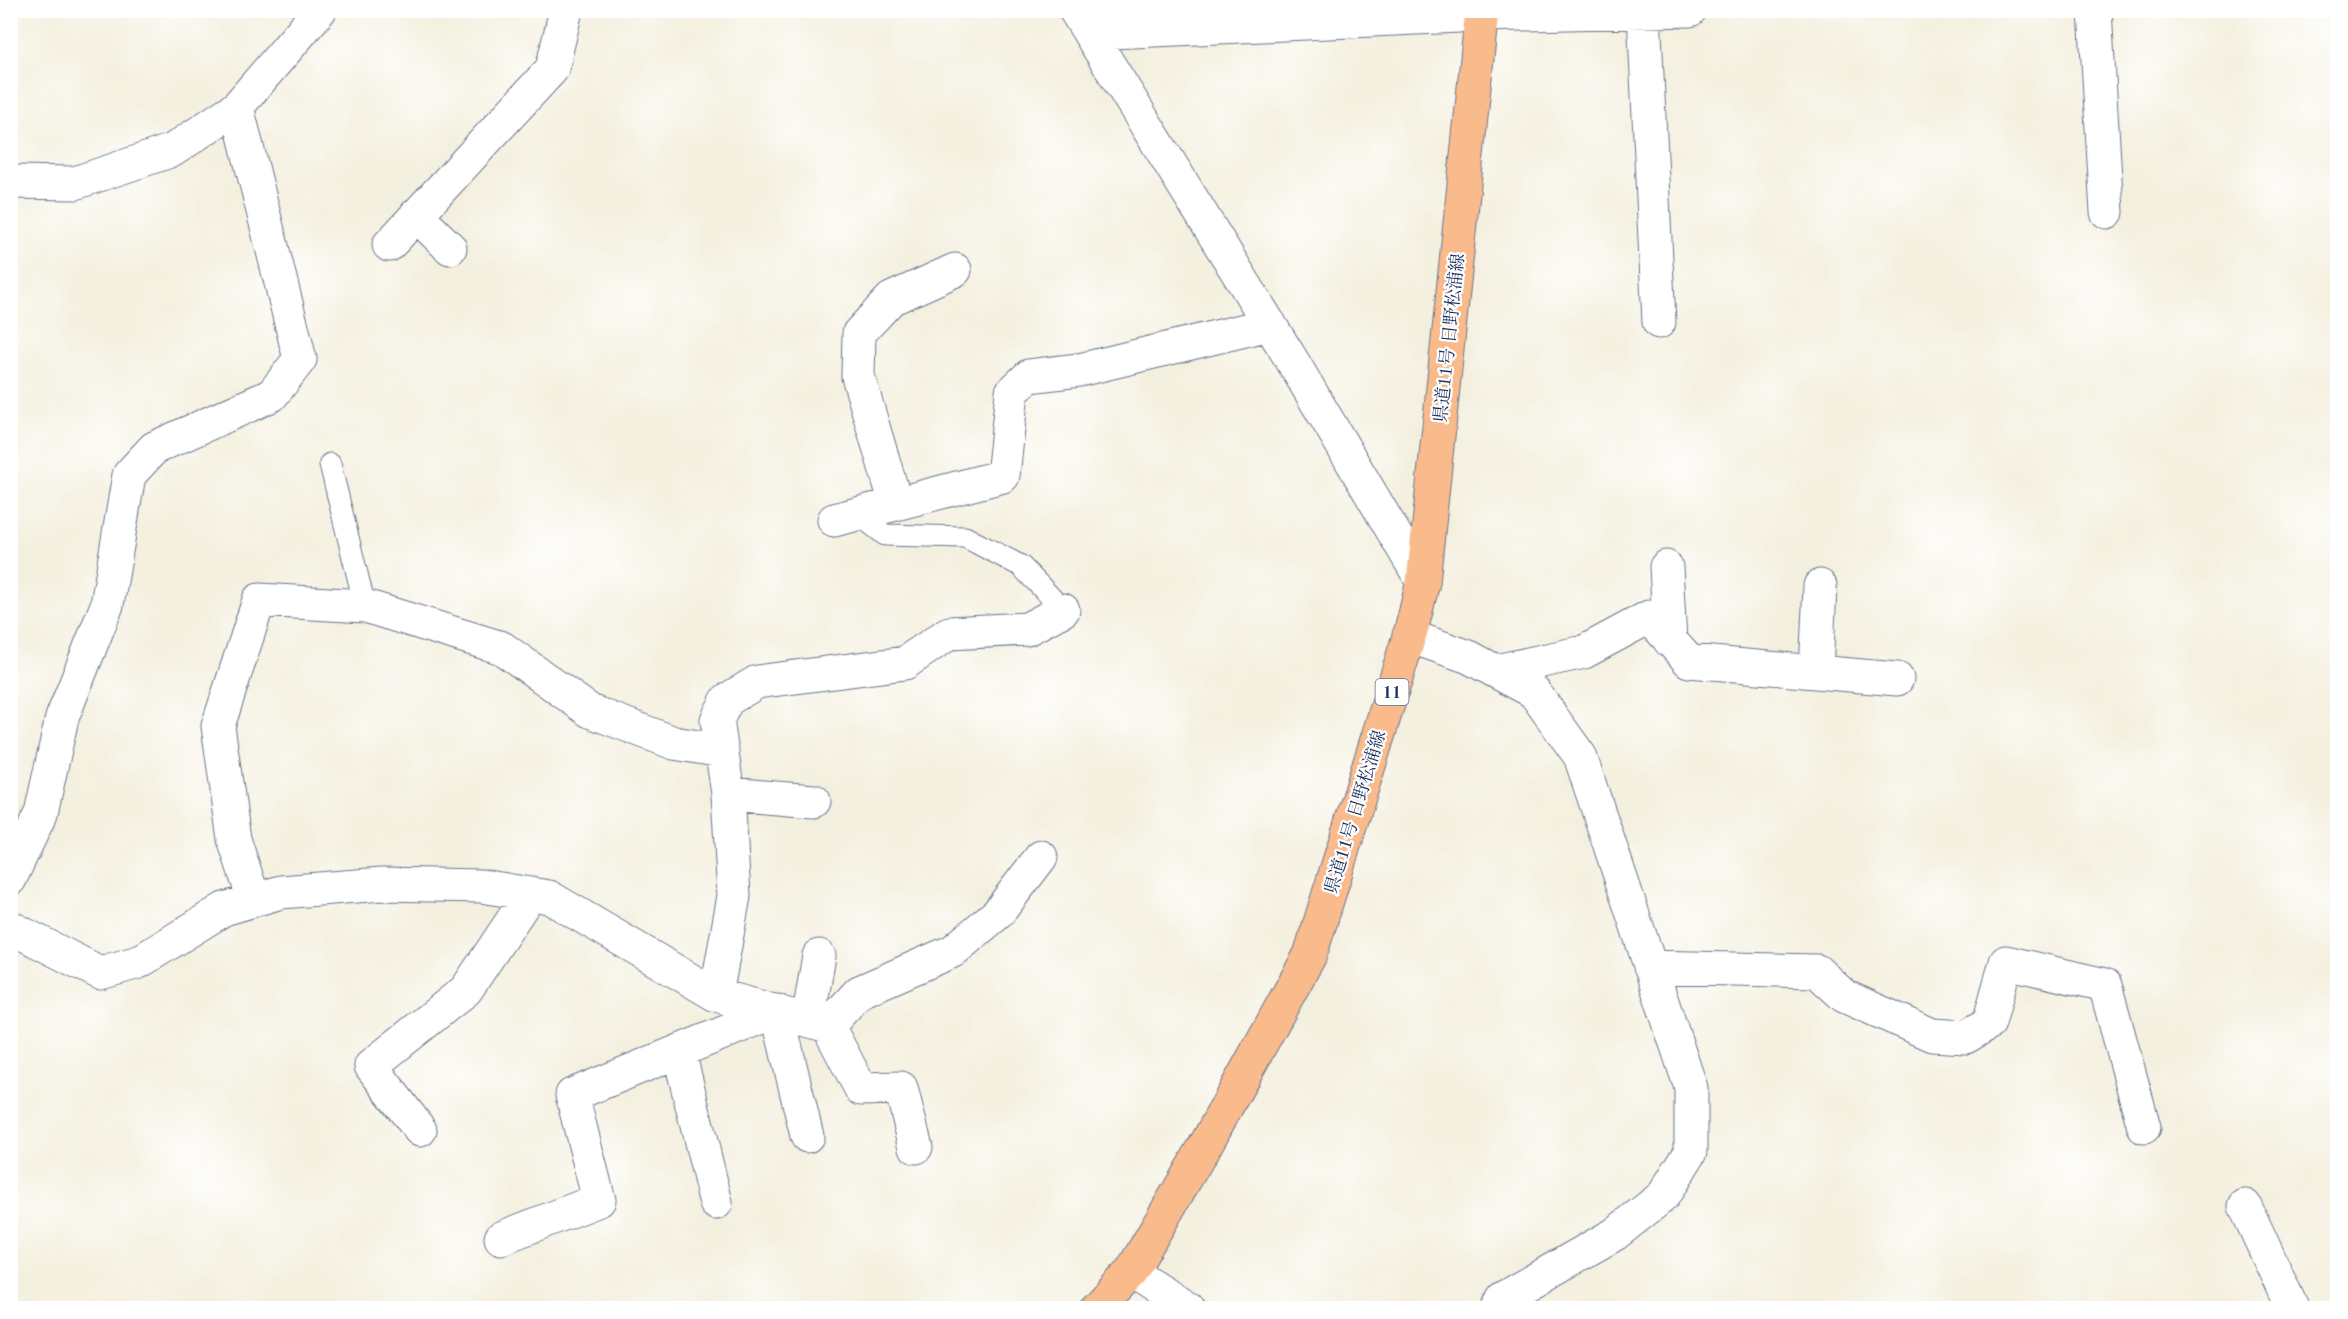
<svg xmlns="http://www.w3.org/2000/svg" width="2348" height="1319" font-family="'Old Standard TT','Noto Serif JP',serif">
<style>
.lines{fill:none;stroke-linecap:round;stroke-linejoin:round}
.service-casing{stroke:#67738b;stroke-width:23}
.minor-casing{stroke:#67738b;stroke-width:35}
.tertiary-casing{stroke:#67738b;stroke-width:35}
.primary-casing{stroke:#67738b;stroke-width:35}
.service{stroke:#fff;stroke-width:21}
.minor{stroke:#fff;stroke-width:33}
.tertiary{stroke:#fff;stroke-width:33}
.primary{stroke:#fabb8c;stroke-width:33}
.labels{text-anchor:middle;stroke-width:4.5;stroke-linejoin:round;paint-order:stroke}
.shield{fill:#fff;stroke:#5f6d8e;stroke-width:1.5}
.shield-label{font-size:16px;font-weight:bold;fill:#1b2f5e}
.street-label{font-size:18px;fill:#1b2f5e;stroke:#fff}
</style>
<rect width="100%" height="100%" fill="#fff"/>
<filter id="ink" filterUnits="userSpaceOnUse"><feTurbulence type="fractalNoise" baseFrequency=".0167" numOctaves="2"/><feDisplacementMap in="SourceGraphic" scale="12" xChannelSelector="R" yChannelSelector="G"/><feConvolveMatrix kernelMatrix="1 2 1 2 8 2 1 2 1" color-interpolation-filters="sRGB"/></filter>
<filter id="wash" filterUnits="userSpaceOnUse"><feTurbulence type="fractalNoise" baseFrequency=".008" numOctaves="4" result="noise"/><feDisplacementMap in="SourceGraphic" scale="24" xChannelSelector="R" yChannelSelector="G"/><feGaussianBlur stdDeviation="1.35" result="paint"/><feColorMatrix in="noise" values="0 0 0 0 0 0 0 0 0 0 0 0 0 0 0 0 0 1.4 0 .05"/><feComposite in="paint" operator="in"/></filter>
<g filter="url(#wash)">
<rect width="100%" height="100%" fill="#f4f0df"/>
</g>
<g filter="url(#ink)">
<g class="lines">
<g class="service-casing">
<path id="service" d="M 330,464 L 365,606
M 858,514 L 885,535 L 965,537 L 1021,566 L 1063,610"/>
</g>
<g class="minor-casing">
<path id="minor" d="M 1075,10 L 1293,362 L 1423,582
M 2095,10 L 2107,212
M 1644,13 L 1659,322
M 1090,33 L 1482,15 L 1690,10
M 10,182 L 75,183 L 173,150 L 237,107
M 416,215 L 450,248
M 389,245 L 552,69 L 566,10
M 896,504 L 858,376 L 859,333 L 891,299 L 955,270
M 834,520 L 1003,476 L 1012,392 L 1029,376 L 1079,370 L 1270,324
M 1666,567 L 1670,641
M 1409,636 L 1469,657 L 1534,692 L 1580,756 L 1691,1088 L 1691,1151 L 1663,1196 L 1615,1234 L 1503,1298 L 1499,1308
M 1496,671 L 1584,652 L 1649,617 L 1689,661 L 1897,679
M 1816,672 L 1820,586
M 728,794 L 814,801
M 10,879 L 41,813 L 62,718 L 107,605 L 129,475 L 154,448 L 272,395 L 300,359 L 237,107 L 320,10
M 254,900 L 234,839 L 218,726 L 259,600 L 365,606 L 502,648 L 590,711 L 674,743 L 722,751
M 10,927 L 100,973 L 139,962 L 224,909 L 281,892 L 382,884 L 481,886 L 549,897 L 716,995 L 828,1026 L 859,992 L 953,951 L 998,913 L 1041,857
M 1650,967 L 1817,971 L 1844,996 L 1932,1035 L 1966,1037 L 1989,1023 L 2006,962 L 2105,985 L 2144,1127
M 716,995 L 734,896 L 728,794 L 717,720 L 727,700 L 757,682 L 905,663 L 949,633 L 1027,629 L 1063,610
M 808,1020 L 819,956
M 828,1026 L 861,1089 L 901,1088 L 916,1147
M 679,1052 L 716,1203
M 420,1130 L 371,1066 L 466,990 L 530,894
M 2245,1206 L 2292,1308
M 501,1238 L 599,1200 L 572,1095 L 777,1011 L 807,1136"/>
</g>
<g class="tertiary-casing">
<path id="tertiary" d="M 1131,1272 L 1188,1308"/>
</g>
<g class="primary-casing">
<path id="primary" d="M 1097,1308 L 1131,1272 L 1206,1144 L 1310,955 L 1412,627 L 1423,582 L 1482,10"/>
</g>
<use href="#service" class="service"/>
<use href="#minor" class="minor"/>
<use href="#tertiary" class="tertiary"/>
<use href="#primary" class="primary"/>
</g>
</g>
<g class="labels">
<rect class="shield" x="1375.5" y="679" width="33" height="26" rx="4.5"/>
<g class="shield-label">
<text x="1392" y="698">11</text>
</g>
<g class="street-label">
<text transform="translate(1449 338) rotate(-84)" y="6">県道11号 日野松浦線</text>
<text transform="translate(1355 812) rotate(-73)" y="6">県道11号 日野松浦線</text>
</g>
</g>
<rect width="2348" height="1319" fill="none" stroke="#fff" stroke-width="36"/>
</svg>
